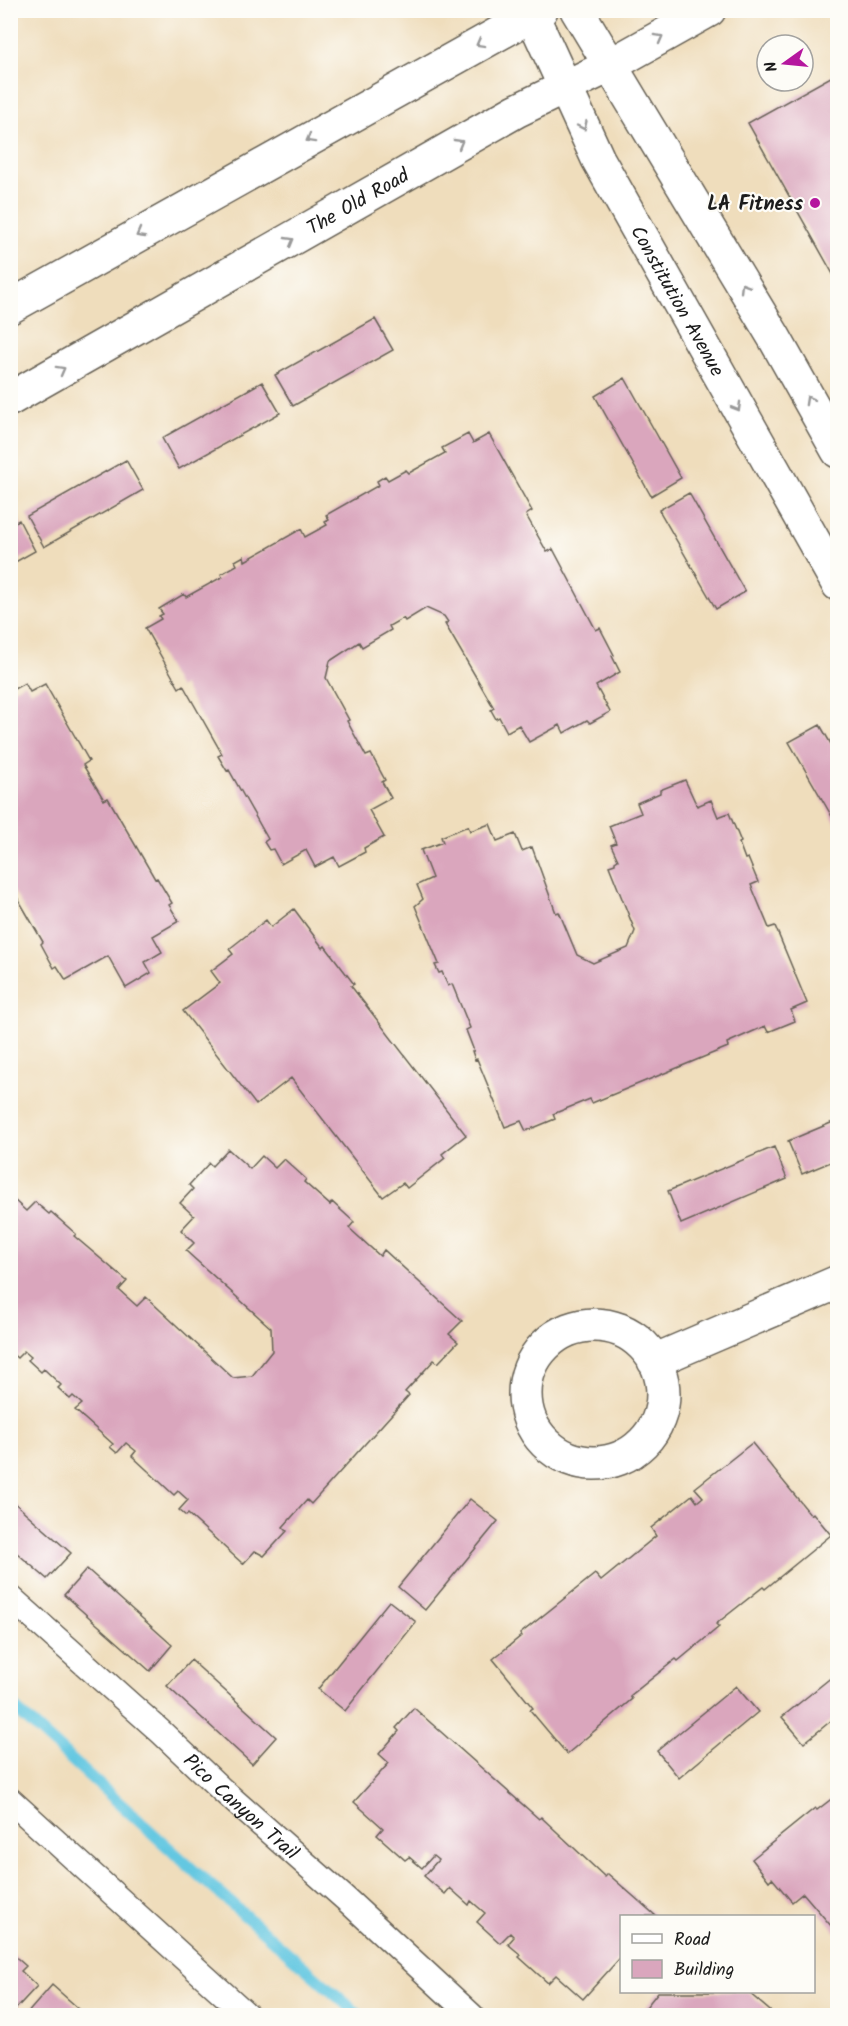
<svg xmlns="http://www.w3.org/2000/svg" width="848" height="2026" font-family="Kalam,sans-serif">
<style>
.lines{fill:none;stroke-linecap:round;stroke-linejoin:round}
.stream{stroke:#63c7e1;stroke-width:12}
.building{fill:#daa6bd}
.lane-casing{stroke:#666054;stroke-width:27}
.street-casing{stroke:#666054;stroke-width:36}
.secondary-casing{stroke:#666054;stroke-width:36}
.primary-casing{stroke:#666054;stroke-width:36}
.lane{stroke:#fff;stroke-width:24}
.street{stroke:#fff;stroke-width:33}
.secondary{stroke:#fff;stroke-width:33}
.primary{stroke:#fff;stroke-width:33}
.oneway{stroke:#999}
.poi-dot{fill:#b5179e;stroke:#fdfcf7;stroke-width:2}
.labels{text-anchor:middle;stroke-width:4.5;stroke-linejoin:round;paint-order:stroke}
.street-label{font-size:20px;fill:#1c1c1c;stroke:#fdfcf7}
.poi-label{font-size:20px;font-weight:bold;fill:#1c1c1c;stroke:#fdfcf7;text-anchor:end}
</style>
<rect width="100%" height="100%" fill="#fdfcf7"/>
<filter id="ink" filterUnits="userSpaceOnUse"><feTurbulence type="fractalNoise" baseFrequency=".0167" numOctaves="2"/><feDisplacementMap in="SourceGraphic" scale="12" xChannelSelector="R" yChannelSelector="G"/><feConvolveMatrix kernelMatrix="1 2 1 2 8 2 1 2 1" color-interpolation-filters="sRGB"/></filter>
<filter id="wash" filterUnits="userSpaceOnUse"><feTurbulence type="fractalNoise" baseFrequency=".008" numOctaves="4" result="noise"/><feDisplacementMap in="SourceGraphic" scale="24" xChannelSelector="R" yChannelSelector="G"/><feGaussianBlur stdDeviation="1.35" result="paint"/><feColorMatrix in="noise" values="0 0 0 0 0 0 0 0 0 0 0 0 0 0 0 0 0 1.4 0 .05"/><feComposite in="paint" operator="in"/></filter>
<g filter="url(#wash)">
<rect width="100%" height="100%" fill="#efddbc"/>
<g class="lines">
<path class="stream" d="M 10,1704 L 202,1878 L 360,2016"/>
</g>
<g id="blocks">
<path class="building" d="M 838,73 L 838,283 L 748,123 Z
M 375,319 L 393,350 L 293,406 L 275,375 Z
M 625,378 L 681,478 L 651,496 L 595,396 Z
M 262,382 L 280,413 L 179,469 L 162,438 Z
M 468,434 L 473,443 L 489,434 L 532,511 L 526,515 L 547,552 L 553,549 L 596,630 L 600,628 L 614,655 L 612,656 L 620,672 L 596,686 L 610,712 L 590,723 L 587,720 L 564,733 L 560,725 L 529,742 L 519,725 L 507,732 L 499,717 L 496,719 L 491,710 L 494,708 L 445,624 L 448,622 L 444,616 L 426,608 L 405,621 L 403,618 L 389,626 L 391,630 L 362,647 L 359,642 L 330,661 L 326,678 L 349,720 L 347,721 L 366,756 L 371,754 L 385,780 L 382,782 L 391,798 L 369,810 L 384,837 L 364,848 L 365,852 L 339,866 L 334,857 L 315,867 L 306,850 L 281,864 L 273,849 L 269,850 L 264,842 L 268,839 L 229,770 L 227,771 L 218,756 L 222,754 L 183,685 L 179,688 L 145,628 L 161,619 L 159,616 L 163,614 L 159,609 L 184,594 L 186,597 L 222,577 L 221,574 L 237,565 L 235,561 L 244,556 L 245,561 L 301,529 L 305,537 L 327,525 L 325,522 L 329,520 L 326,515 L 379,485 L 377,481 L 385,476 L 388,480 L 406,470 L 409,473 L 445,453 L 442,448 Z
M 126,460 L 143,490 L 44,547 L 27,516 Z
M 689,493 L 745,592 L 716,609 L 659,510 Z
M 19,520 L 35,551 L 10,565 L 10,525 Z
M 25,683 L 30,692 L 45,684 L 89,761 L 83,765 L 104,800 L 108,798 L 155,879 L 157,878 L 172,903 L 169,905 L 179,921 L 153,936 L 162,952 L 145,962 L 151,973 L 126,988 L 108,956 L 66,980 L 57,966 L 54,968 L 41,944 L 43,942 L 10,885 L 10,691 Z
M 820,725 L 838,756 L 838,827 L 789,742 Z
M 685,780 L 697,806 L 711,800 L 718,817 L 729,813 L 741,842 L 739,843 L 745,859 L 748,858 L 758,882 L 751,885 L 769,928 L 775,926 L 807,1003 L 791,1010 L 795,1021 L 768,1032 L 765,1026 L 727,1043 L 728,1047 L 592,1103 L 590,1099 L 553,1114 L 555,1119 L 526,1131 L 521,1121 L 505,1127 L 477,1059 L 475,1060 L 472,1051 L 474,1051 L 466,1030 L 470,1028 L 452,984 L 448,986 L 442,972 L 439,973 L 435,965 L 439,964 L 415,906 L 423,899 L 417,885 L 432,878 L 421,850 L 443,842 L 441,837 L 468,826 L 470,831 L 490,824 L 497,841 L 515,834 L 522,851 L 532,847 L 556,913 L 559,912 L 577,955 L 593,963 L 628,948 L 635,931 L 609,866 L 615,864 L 615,862 L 618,860 L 611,845 L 616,843 L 609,826 L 641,813 L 637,803 L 660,793 L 660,790 Z
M 294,909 L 323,948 L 325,946 L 354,984 L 351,986 L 466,1135 L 442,1154 L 445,1158 L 407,1188 L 403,1183 L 383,1197 L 291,1078 L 256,1105 L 183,1011 L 220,983 L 211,971 L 233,954 L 229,949 L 266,920 L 271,927 Z
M 838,1120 L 838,1159 L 802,1174 L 788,1141 Z
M 774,1147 L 787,1179 L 681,1224 L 668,1191 Z
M 228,1149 L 250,1169 L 262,1156 L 275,1168 L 284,1159 L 306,1179 L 304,1182 L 330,1205 L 332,1202 L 354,1222 L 349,1228 L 380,1256 L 384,1250 L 462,1321 L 449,1334 L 458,1342 L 438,1363 L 434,1360 L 405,1392 L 409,1395 L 311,1504 L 307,1500 L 283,1527 L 287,1531 L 264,1556 L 255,1551 L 243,1564 L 188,1514 L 186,1516 L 179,1510 L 188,1500 L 178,1491 L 174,1495 L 132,1456 L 136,1451 L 126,1443 L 117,1453 L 110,1447 L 113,1444 L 75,1410 L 82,1404 L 73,1396 L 70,1399 L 58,1388 L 61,1385 L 44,1369 L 41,1372 L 28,1360 L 31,1357 L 24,1351 L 17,1358 L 10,1352 L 10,1202 L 13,1199 L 26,1211 L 35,1202 L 49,1214 L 51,1212 L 76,1234 L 74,1236 L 127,1281 L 119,1290 L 137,1306 L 146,1297 L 233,1378 L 252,1376 L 272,1351 L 271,1328 L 186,1251 L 194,1243 L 181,1230 L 194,1216 L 180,1203 L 193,1189 L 189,1185 L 209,1163 L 212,1166 Z
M 752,1443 L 811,1515 L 813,1513 L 831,1535 L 765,1589 L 763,1587 L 716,1624 L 719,1627 L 678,1661 L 676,1659 L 630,1696 L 632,1699 L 567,1754 L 530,1710 L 533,1708 L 493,1659 L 521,1636 L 520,1634 L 595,1574 L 601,1581 L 656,1536 L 651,1528 L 692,1495 L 697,1502 L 703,1497 L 695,1488 Z
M 10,1499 L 71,1553 L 47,1579 L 10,1547 Z
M 470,1499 L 498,1521 L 425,1610 L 398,1587 Z
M 87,1569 L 172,1645 L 150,1671 L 64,1595 Z
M 389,1601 L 416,1622 L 345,1711 L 318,1689 Z
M 191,1660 L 276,1737 L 252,1764 L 167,1686 Z
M 838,1672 L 838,1715 L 804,1743 L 782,1717 Z
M 736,1686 L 758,1712 L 679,1778 L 657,1751 Z
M 414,1708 L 539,1819 L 541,1817 L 605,1877 L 608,1874 L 656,1916 L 622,1916 L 622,1962 L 619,1959 L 583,1999 L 556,1975 L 548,1983 L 519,1957 L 521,1955 L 508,1944 L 514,1937 L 510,1933 L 500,1943 L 477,1922 L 485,1913 L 471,1901 L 469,1905 L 450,1888 L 445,1894 L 424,1876 L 438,1860 L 433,1856 L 422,1868 L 409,1857 L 405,1860 L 377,1835 L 383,1828 L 354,1802 L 389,1763 L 379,1754 L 399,1731 L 396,1728 Z
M 838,1794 L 838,1934 L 803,1893 L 792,1902 L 772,1878 L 769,1881 L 752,1859 L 815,1808 L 817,1810 Z
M 10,1952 L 26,1966 L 21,1971 L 37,1986 L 10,2015 Z
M 52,1985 L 87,2016 L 25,2016 Z
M 658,1992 L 748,1992 L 776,2016 L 639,2016 Z"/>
</g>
</g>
<g filter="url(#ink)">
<use href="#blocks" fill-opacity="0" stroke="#666054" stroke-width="1.5"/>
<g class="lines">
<g class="lane-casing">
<g id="lane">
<path id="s1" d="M 10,1597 L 161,1732 L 222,1790 L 349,1902 L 472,2016"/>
<path d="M 10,1800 L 248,2016"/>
</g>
</g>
<g class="street-casing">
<path id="street" d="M525 1394a69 69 0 1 1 138 0a69 69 0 1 1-138 0Z
M 654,1361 L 838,1282"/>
</g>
<g class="secondary-casing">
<g id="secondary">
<path d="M 577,10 L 774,337 L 838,451"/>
<path id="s2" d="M 532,15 L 598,159 L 838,584"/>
</g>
</g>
<g class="primary-casing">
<g id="primary">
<path d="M 10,307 L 541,10"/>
<path id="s3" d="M 10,399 L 516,111 L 609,66 L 709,10"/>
</g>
</g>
<use href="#lane" class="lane"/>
<use href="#street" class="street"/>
<use href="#secondary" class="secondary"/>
<use href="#primary" class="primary"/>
</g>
<defs><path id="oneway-chevron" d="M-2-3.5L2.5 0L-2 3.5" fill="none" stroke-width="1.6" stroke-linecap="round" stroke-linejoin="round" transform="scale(1.5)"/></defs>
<g class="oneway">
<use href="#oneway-chevron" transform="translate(659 38) rotate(-29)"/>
<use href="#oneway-chevron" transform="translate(480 43) rotate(151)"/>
<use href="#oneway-chevron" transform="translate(583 126) rotate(65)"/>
<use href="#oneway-chevron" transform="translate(310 139) rotate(151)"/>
<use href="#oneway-chevron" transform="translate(459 143) rotate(-30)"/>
<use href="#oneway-chevron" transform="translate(140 234) rotate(151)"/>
<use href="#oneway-chevron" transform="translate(290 241) rotate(-30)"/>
<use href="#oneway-chevron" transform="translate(744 287) rotate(-121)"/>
<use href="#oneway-chevron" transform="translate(61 370) rotate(-29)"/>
<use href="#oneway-chevron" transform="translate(809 400) rotate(-119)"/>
<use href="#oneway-chevron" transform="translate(737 407) rotate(60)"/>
</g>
</g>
<circle class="poi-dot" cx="815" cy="203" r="6"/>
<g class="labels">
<g class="street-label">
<text dy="7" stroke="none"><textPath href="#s3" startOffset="400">The Old Road</textPath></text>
<text dy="7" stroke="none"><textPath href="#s2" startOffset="321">Constitution Avenue</textPath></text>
<text dy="7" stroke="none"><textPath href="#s1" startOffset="312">Pico Canyon Trail</textPath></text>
</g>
<g class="poi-label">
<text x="803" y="210">LA Fitness</text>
</g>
</g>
<rect width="848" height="2026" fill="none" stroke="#fdfcf7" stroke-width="36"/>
<rect x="620" y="1915" width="195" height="78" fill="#fdfcf7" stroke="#a3a29f" stroke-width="1.5"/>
<rect x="632" y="1934" width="30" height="9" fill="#ffffff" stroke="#a3a29f" stroke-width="1.5"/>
<text x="674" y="1945" font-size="18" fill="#1c1c1c">Road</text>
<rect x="632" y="1960" width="30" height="18" fill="#daa6bd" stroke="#a3a29f" stroke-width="1.5"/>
<text x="674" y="1975" font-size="18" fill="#1c1c1c">Building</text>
<g transform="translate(785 63) rotate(255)"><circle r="28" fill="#fdfcf7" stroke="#a3a29f" stroke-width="1.5"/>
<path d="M0-4.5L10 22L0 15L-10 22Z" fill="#b5179e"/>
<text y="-9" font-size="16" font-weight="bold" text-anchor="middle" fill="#1c1c1c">N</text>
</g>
</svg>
